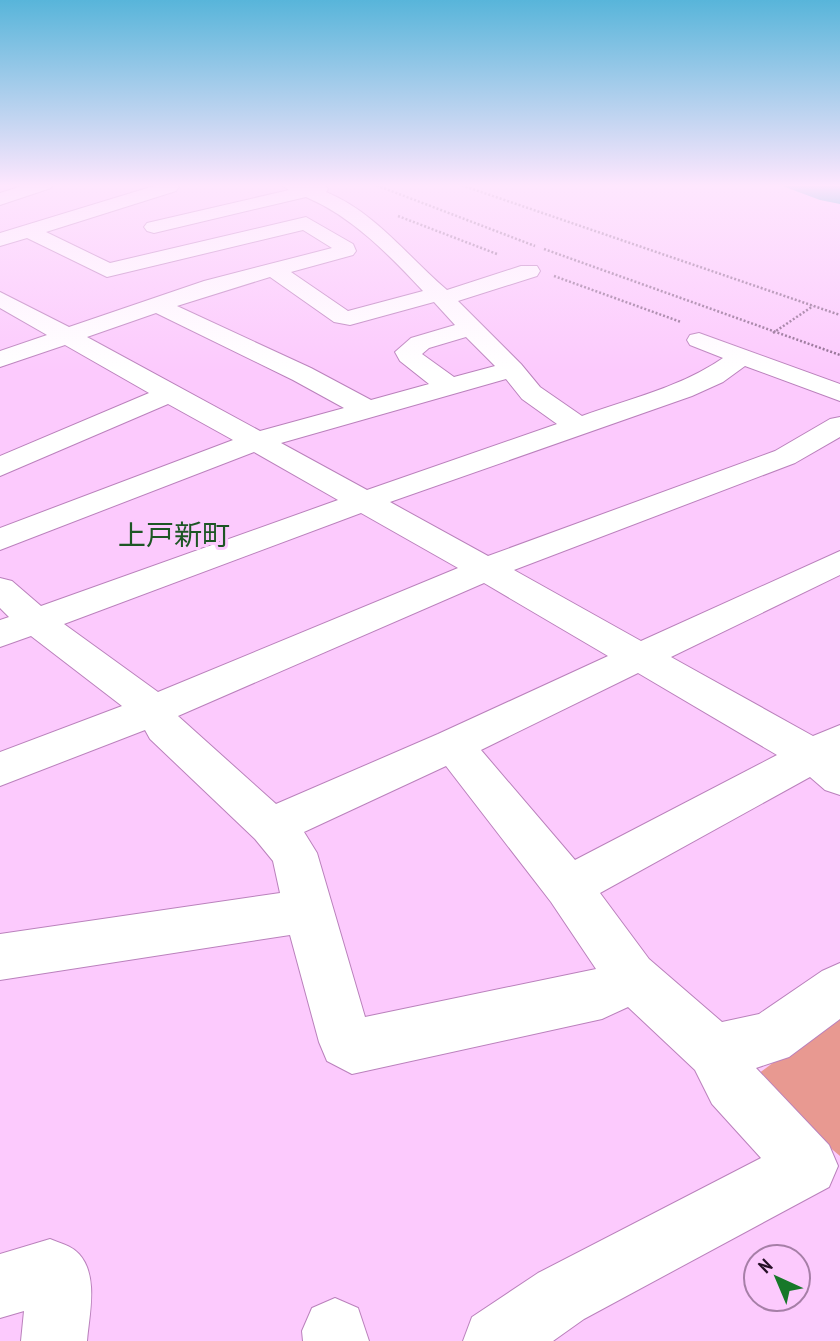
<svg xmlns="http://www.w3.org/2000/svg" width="840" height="1341" font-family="'PT Sans Narrow','Noto Sans JP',sans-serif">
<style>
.green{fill:#e89991}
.water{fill:#20b7c6}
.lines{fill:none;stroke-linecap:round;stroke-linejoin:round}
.minor-casing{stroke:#ba81bc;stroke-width:2}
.path{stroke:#8e6a8f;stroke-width:2.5;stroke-dasharray:2 2;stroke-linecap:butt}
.minor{fill:#fff;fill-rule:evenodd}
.labels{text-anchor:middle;stroke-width:6;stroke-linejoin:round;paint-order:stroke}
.quarter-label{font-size:28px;fill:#1d5624;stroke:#fccafd}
</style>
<rect width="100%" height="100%" fill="#fccafd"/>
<path class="green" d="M 840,1013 L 840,1156 L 750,1080 Z"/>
<path class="water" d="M 777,184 L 840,184 L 840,204 L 820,200 Z"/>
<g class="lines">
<g class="minor-casing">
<path id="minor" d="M 28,184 L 54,184 L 51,188 L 0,205 L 0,193 Z
M 152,184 L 177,184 L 179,187 L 176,191 L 46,232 L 110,263 L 306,217 L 353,244 L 356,251 L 353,255 L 291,272 L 348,311 L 423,291 C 389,255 353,217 306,197 L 154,233 L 147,231 L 144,227 L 147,223 L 289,190 L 280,184 L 320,184 L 325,185 L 328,189 L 326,192 C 375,212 408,257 447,290 L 521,266 L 537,266 L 540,271 L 537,276 L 458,301 L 521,364 L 540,387 L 582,416 C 629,399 681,387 723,358 L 690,345 L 687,340 L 690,335 L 699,333 L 840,384 L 840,401 L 745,366 L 723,382 L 692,396 L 390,502 L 488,556 L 775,451 L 830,419 L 840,417 L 840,437 L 795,463 L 514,570 L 641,641 L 840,551 L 840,575 L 671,657 L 813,736 L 840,725 L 840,795 L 825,790 L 810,777 L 600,893 L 649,959 L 722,1022 L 759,1014 L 822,971 L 840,963 L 840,1019 L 789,1057 L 756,1068 L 829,1145 L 838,1166 L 829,1187 L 584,1319 L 553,1341 L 463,1341 L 472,1317 L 538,1273 L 761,1158 L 712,1104 L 695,1070 L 628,1007 L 602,1019 L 352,1074 L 327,1061 L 319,1042 L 290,935 L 0,980 L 0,934 L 280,893 L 273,861 L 255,839 L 150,739 L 145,730 L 0,786 L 0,752 L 122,706 L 31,636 L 0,647 L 0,620 L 9,617 L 0,608 L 0,578 L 12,581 L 41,606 L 338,500 L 254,452 L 0,550 L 0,528 L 233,440 L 168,404 L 0,476 L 0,456 L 149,393 L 65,345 L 0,367 L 0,351 L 47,335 L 0,308 L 0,292 L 69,327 L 204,281 L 332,248 L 303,230 L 107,277 L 27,238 L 0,246 L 0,233 L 154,186 ZM 270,277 L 334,322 L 350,325 L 434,302 L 455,325 L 411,338 L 395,352 L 400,361 L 429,384 L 371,400 L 311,368 L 177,306 ZM 156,313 L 293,380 L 344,408 L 260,431 L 87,337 ZM 466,337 L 495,366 L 454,377 L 422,354 L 429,348 ZM 506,379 L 522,399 L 557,424 L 367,490 L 281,443 ZM 361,513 L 458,568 L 158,692 L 64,624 ZM 484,583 L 608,656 L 438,734 L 276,804 L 178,716 ZM 638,673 L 777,755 L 575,860 L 481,750 ZM 446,766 L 551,902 L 596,969 L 365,1017 L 317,853 L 304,832 Z
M 50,1239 C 60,1243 72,1246 79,1254 C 99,1276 89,1315 87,1341 L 21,1341 L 24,1311 L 0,1318 L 0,1254 Z
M 335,1298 L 358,1308 L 369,1341 L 303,1341 L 302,1331 L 312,1308 Z"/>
</g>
<path class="path" d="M 373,184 L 535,246
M 458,184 L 840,315
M 398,216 L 497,254
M 544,249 L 840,355
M 554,276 L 681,322
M 773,333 L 813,306"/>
<use href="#minor" class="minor"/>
</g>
<linearGradient id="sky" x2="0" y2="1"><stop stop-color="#58b5da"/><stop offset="0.5" stop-color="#fee7fe"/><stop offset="1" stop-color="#fee7fe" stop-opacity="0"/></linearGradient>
<rect width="840" height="371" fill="url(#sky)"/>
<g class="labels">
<g class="quarter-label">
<text x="174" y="545">上戸新町</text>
</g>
</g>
<g transform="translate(777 1278) rotate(316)"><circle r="33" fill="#fccafd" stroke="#a67fa7" stroke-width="2"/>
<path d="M0-5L12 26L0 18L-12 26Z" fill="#177829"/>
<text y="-10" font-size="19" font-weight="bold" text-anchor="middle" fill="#250f26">N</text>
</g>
</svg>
